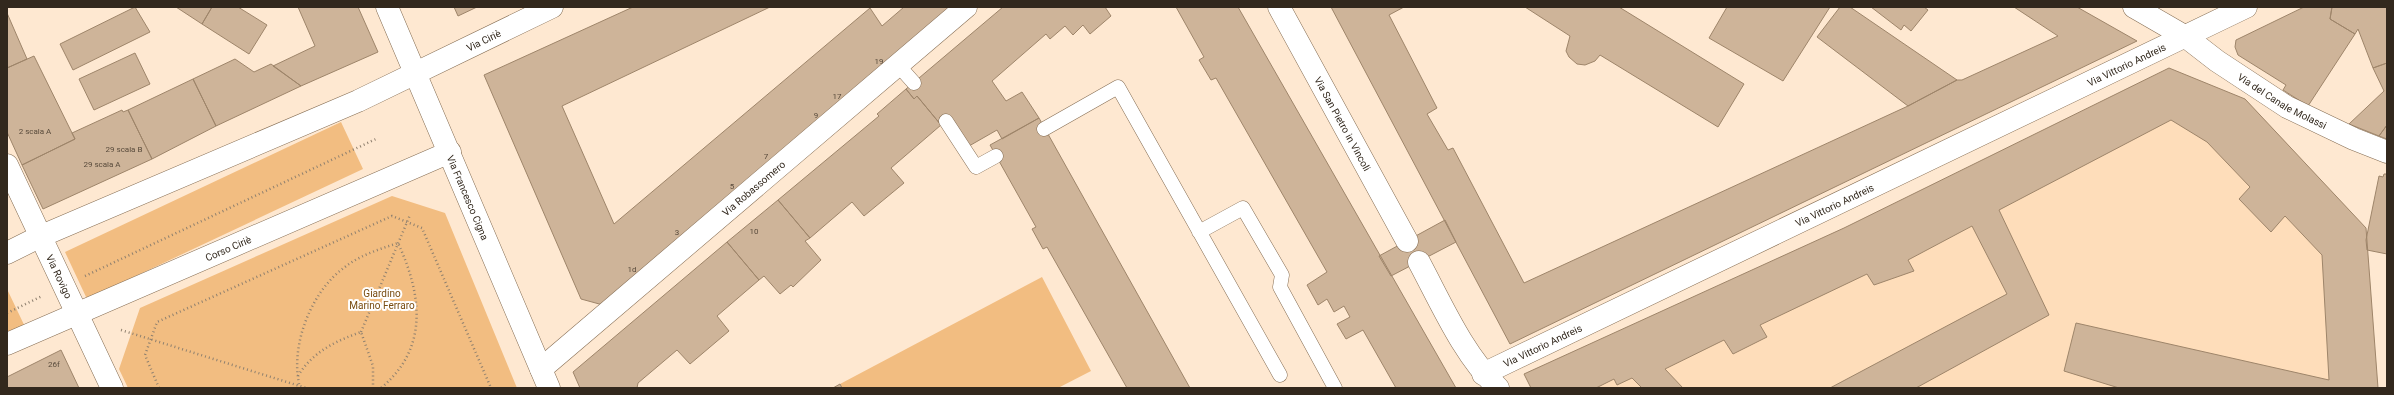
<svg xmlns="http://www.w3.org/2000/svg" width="2394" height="395" font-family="Roboto,sans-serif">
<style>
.built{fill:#feddba}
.green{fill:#f2bd81}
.building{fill:#ceb499;stroke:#9e856a}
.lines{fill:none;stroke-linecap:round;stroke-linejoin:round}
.lane-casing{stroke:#856d53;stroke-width:15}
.street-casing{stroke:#856d53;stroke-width:23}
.secondary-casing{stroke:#856d53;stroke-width:23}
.path{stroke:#8f806f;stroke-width:2.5;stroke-dasharray:1 3;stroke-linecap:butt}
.lane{stroke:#fff;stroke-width:14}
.street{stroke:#fff;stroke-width:22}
.secondary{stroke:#fff;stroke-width:22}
.labels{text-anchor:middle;stroke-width:4;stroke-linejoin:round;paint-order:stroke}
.number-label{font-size:8px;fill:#594b3c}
.street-label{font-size:10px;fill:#32281d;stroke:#fff}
.park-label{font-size:10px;fill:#784c11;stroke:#fff}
</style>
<rect width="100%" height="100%" fill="#fee8d1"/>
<path class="built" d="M 2169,68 L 2245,99 L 2366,228 L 2378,388 L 1531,388 L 1524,374 L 1844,228 Z"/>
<path class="green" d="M 341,122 L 363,169 L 87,299 L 65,252 Z
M 392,196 L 445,213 L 517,388 L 128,388 L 119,369 L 140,308 Z
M 1042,277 L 1091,371 L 1058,388 L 842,388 L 840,384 Z
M 7,289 L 27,331 L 7,340 Z"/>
<path class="building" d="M 135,7 L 150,32 L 73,70 L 60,44 Z
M 176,7 L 212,7 L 202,24 Z
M 212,7 L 238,7 L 267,25 L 249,54 L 202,24 Z
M 298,7 L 358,7 L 378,52 L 301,86 L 273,66 L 315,46 Z
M 454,7 L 477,7 L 458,16 Z
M 633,7 L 770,7 L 562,106 L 614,224 L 870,8 L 882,26 L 904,7 L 959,7 L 603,305 L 581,299 L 484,75 Z
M 1003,7 L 1105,7 L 1111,16 L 1090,34 L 1083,25 L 1073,35 L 1065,26 L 1050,39 L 1046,34 L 992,81 L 1006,101 L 1022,92 L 1039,118 L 1002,139 L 997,130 L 969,146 L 941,125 L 917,96 L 914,99 L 906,89 Z
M 1176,7 L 1238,7 L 1456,388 L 1396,388 L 1363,330 L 1346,339 L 1337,324 L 1350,317 L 1344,306 L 1334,312 L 1327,299 L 1318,305 L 1307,285 L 1327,272 L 1216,78 L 1211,80 L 1199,60 L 1204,57 Z
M 1331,7 L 1404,7 L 1389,15 L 1437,108 L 1427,114 L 1448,150 L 1453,148 L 1524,283 L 1908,106 L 1957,80 L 1962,80 L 2058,36 L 2014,7 L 2077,7 L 2137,41 L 1510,344 Z
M 1525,7 L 1619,7 L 1744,84 L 1718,127 L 1600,55 L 1595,61 L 1585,65 L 1577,64 L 1569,57 L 1566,51 L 1570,36 Z
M 1727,7 L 1830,7 L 1783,81 L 1709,38 Z
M 1840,7 L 1850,7 L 1957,80 L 1908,106 L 1817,37 Z
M 1871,7 L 1924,7 L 1928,10 L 1911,31 L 1904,25 L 1901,30 Z
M 2304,7 L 2332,7 L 2330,19 L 2355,34 L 2308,106 L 2283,90 L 2286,85 L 2238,55 L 2235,47 L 2236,40 Z
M 2332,7 L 2387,7 L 2387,63 L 2373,68 L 2358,29 L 2355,34 L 2330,19 Z
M 7,13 L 27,59 L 7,68 Z
M 135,53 L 150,84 L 94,110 L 79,79 Z
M 34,56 L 75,139 L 22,165 L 7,132 L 7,68 Z
M 235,59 L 254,72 L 271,64 L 301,86 L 216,126 L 193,79 Z
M 2387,63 L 2387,125 L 2379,136 L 2349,124 L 2384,91 L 2373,68 Z
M 2169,68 L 2245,99 L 2366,228 L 2378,388 L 2119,388 L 2064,371 L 2076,323 L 2329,380 L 2322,255 L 2285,216 L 2271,232 L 2239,199 L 2250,187 L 2207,142 L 2171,120 L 1999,210 L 2049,315 L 1916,388 L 1830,388 L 2007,294 L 1972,226 L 1908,260 L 1914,271 L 1874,285 L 1867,274 L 1760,325 L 1767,337 L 1733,354 L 1724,340 L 1665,369 L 1683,388 L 1642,388 L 1632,378 L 1617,385 L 1614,379 L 1596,388 L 1531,388 L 1524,374 L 1844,228 Z
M 193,79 L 216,126 L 152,159 L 128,110 Z
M 906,89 L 914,99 L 917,96 L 941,125 L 891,168 L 904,183 L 864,216 L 852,202 L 810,238 L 778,200 L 879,116 L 877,114 Z
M 122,110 L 123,112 L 128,110 L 152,159 L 43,209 L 22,165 L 75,139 L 72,133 Z
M 1039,118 L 1190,388 L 1127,388 L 1047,247 L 1043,249 L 1032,229 L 1036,227 L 990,145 Z
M 2387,125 L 2387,139 L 2379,136 Z
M 2384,174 L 2387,174 L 2387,254 L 2367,250 L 2366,240 L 2379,176 L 2383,177 Z
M 778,200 L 810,238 L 805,241 L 821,260 L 793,287 L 791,285 L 780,294 L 764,276 L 759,280 L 727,242 Z
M 1445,220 L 1456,242 L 1391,276 L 1379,256 Z
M 727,242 L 759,280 L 717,316 L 729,331 L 690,364 L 677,350 L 638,383 L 637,388 L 580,388 L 573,372 Z
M 61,350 L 79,388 L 7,388 L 7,377 Z
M 840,384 L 842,388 L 833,388 Z"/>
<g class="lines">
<g class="lane-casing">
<path id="lane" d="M 898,65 L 914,83
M 946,121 L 976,167 L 996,156
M 1044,129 L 1118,87 L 1280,375
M 1199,232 L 1243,208 L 1282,275 L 1280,287 L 1335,388"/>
</g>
<g class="street-casing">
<g id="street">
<path id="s1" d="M 1279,7 L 1407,241"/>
<path id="s2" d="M 2134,7 L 2186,37 L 2217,61 L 2287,107 L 2354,139 L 2387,152"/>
<path id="s3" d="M 7,165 L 112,388"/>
<path id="s4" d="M 7,253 L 39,237 L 358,101 L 552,7"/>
<path d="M 1419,262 C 1442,305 1463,354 1498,388"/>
<path id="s5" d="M 7,344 L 450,152"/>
<path id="s6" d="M 541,369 L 966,7"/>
<path id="s7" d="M 1483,374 L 2246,7"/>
</g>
</g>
<g class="secondary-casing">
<g id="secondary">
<path id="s8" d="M 387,7 L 549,388"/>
</g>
</g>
<path class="path" d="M 85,276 L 376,139
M 7,313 L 42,296
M 121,330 L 306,388
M 361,332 L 410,215
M 298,376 C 312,352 336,341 361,332 L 373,366 L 373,388
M 159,388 L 145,355 L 157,322 L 392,216 L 422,228 L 491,388
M 300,388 C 289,347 311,291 345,267 C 360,255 380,249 398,243 C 422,295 429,348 381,388"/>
<use href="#lane" class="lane"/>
<use href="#street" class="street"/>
<use href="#secondary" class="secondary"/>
</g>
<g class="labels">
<g class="number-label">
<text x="879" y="64">19</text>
<text x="837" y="99">17</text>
<text x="816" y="118">9</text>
<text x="35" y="134">2 scala A</text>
<text x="124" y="152">29 scala B</text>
<text x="766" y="159">7</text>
<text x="102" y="167">29 scala A</text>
<text x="732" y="189">5</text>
<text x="754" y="234">10</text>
<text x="677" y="235">3</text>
<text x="632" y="272">1d</text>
<text x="54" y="367">26f</text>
</g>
<g class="street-label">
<text dy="4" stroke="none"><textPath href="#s4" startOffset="522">Via Ciriè</textPath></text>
<text dy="4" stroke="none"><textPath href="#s7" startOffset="714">Via Vittorio Andreis</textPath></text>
<text dy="4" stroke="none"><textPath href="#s2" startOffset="176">Via del Canale Molassi</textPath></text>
<text dy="4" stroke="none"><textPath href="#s1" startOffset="133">Via San Pietro in Vincoli</textPath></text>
<text dy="4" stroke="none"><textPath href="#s6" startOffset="279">Via Robassomero</textPath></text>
<text dy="4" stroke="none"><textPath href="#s8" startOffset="207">Via Francesco Cigna</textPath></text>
<text dy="4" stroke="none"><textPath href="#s7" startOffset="390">Via Vittorio Andreis</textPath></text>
<text dy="4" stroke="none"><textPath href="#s5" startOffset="241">Corso Ciriè</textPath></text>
<text dy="4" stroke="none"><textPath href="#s3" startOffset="123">Via Rovigo</textPath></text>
<text dy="4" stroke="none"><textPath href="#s7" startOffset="66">Via Vittorio Andreis</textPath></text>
</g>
<g class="park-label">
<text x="382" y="297">Giardino<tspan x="382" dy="12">Marino Ferraro</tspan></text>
</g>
</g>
<rect width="2394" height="395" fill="none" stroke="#32281d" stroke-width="16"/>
</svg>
